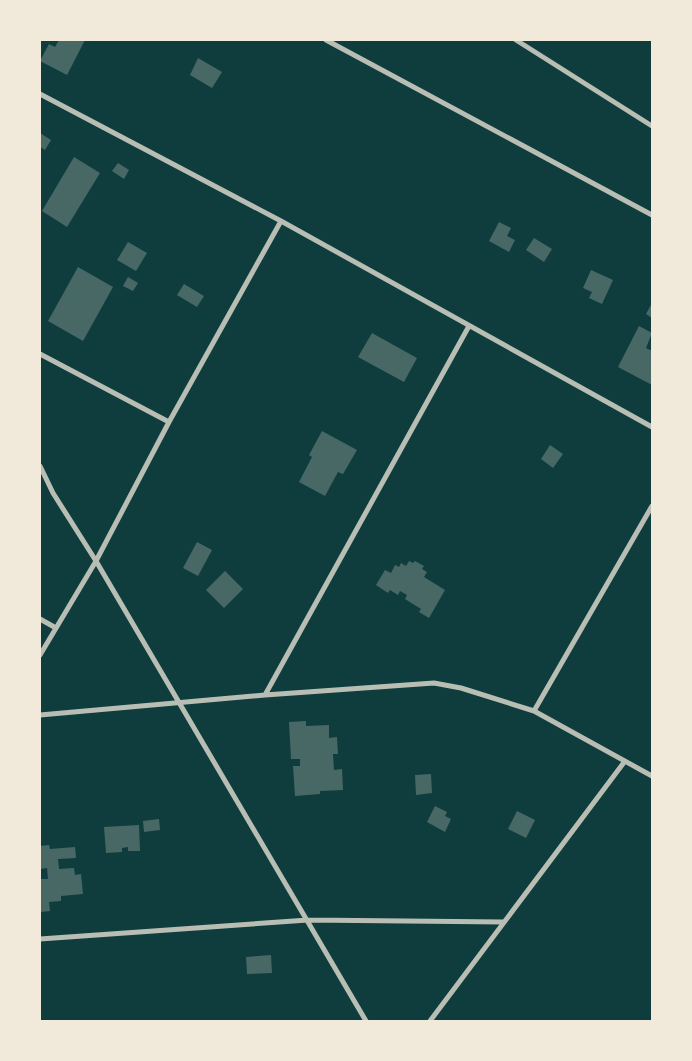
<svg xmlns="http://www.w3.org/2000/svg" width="692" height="1061" font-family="Raleway,sans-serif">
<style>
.building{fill:#486865}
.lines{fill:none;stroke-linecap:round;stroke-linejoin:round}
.minor{stroke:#b8beb3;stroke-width:5}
</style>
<rect width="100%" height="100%" fill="#0f3d3e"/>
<path class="building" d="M 59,40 L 85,40 L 67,75 L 40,61 L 49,44 L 55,47 Z
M 198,58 L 222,72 L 212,88 L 190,75 Z
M 40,133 L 51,140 L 45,150 L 40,147 Z
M 74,157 L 100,173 L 67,227 L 42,211 Z
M 118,163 L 129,170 L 124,179 L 112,171 Z
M 499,222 L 511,228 L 507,236 L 515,240 L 509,252 L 489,241 Z
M 534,238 L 552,249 L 544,262 L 526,250 Z
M 128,242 L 147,253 L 136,271 L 117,260 Z
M 78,267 L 113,287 L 83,341 L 48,321 Z
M 591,270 L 613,280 L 602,304 L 589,298 L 592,292 L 583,288 Z
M 128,277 L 138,283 L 133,291 L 123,286 Z
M 184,284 L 204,296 L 197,307 L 177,295 Z
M 652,303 L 652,318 L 646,314 Z
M 639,326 L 652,333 L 646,348 L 652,351 L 652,385 L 618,367 Z
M 372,333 L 417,358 L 404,382 L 358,357 Z
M 322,431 L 357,450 L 343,474 L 338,472 L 325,496 L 299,482 L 312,457 L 309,455 Z
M 550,445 L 563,454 L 553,468 L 541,459 Z
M 197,542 L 212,550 L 198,576 L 183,568 Z
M 409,561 L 413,563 L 415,561 L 424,566 L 422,569 L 427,572 L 424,577 L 445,590 L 429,618 L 419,612 L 421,609 L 405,599 L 407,595 L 400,591 L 398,595 L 390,590 L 388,593 L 376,585 L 385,570 L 391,573 L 395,565 L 399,567 L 401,563 L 406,566 Z
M 225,571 L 243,589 L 224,608 L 206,590 Z
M 306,721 L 306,726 L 329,725 L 329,738 L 337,737 L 338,754 L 333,754 L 334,770 L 342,769 L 343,790 L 320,791 L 320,794 L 295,796 L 293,766 L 300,766 L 300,759 L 291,759 L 289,722 Z
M 431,774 L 432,793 L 416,795 L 415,775 Z
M 435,806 L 447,812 L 445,816 L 451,819 L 445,832 L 427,822 Z
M 517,811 L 535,820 L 526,838 L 508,829 Z
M 159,819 L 160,830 L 144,832 L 143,821 Z
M 139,825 L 140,851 L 128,851 L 128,847 L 122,848 L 122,852 L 106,853 L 104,827 Z
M 49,845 L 50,849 L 75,847 L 76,858 L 58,859 L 59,869 L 74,868 L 75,875 L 81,874 L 83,894 L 61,896 L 61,901 L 49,902 L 50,911 L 40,912 L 40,879 L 48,879 L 47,868 L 40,869 L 40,846 Z
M 271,955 L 272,973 L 247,974 L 246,957 Z"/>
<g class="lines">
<path class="minor" d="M 326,40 L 652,215
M 516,40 L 652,126
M 40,94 L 281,221 L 652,427
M 40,354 L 169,422
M 40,466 L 53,493 L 96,561 L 366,1021
M 40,619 L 56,628
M 40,655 L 96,561 L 169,422 L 281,221
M 265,695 L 469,326
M 534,711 L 652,506
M 40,715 L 265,695 L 434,683 L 461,688 L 534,711 L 652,776
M 40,939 L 308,920 L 503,922
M 430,1021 L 625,761"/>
</g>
<rect width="692" height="1061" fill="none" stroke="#f1e9da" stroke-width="82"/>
</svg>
